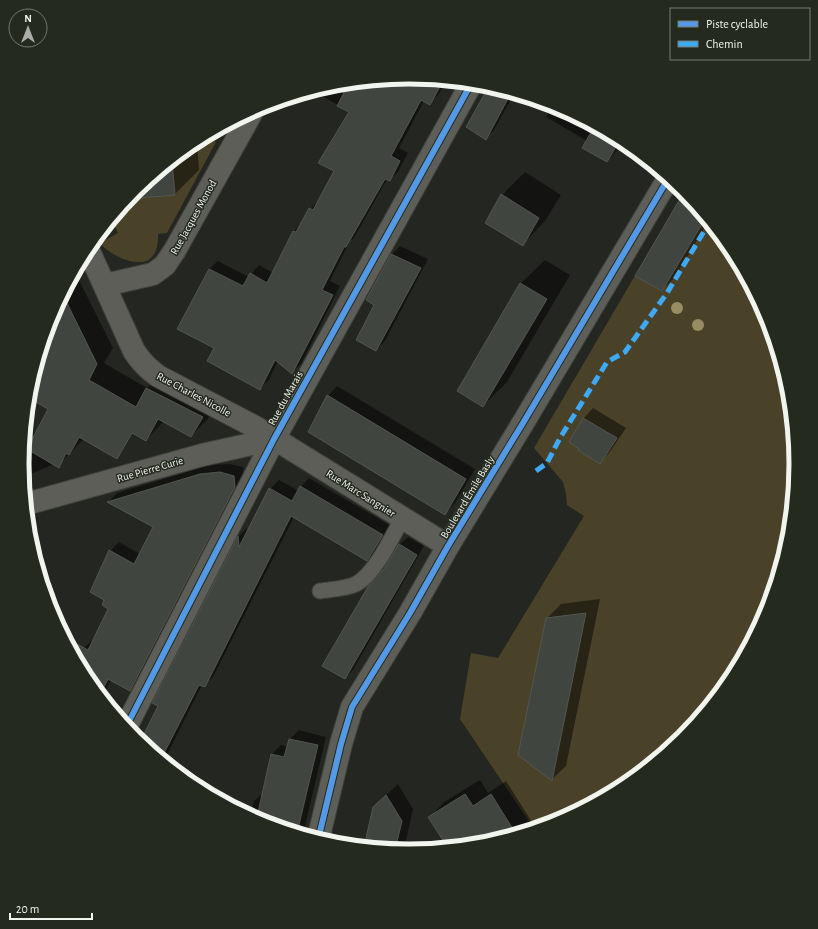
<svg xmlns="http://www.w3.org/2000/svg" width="818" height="929" font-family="'Alegreya Sans',sans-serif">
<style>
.green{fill:#494228}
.shadow{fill:#0007;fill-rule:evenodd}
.building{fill:#414540;stroke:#525651}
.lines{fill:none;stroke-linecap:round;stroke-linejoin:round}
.service-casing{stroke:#41433e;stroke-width:17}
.minor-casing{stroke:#41433e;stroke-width:24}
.service{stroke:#5d5e57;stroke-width:15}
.minor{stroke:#5d5e57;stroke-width:22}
.quiet{stroke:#3fa9f5;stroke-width:5;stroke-dasharray:10 5;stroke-linecap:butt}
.cycleway-casing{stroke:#242a1e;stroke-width:8}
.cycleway{stroke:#5399e6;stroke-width:6}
.tree{fill:#988c63}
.labels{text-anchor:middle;stroke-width:3;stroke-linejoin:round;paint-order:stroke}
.street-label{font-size:11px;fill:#f1f5ed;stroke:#242a1e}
.rim{fill:none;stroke:#f1f5ed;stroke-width:5}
</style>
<rect width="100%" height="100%" fill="#242721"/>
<path class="green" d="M 205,137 L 216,142 L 167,233 L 158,234 C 158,242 158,251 151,258 C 139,270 108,254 100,243 L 118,233 L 112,220 L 136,191 L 194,143 Z
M 684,192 L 731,250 L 767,317 L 789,389 L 796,465 L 789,540 L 766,613 L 731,680 L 682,738 L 624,786 L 557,822 L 534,829 L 460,719 L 471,653 L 498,658 L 584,516 L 567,505 L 566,494 L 563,482 L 534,448 Z"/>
<path class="shadow" d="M 409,78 L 446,81 L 438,95 L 429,103 L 424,101 L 399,148 L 408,153 L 398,172 L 390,180 L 387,179 L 354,238 L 350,241 L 330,281 L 340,286 L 301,364 L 292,372 L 278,361 L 269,380 L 260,388 L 215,347 L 209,269 L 218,261 L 249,277 L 259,265 L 273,273 L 294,231 L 302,223 L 310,209 L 319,200 L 335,171 L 350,112 L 313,91 L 334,85 Z
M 490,87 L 514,94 L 494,130 L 486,138 Z
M 307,93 L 298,102 L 291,98 Z
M 553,106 L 557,107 L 624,143 L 607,161 L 587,141 L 546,117 Z
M 202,139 L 197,144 L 199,170 L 175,194 L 144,190 L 136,191 L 194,143 Z
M 525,172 L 561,195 L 545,221 L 523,244 L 502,195 Z
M 684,193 L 708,222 L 675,277 L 662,290 Z
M 400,246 L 428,259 L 385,341 L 376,350 L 375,304 L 392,254 Z
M 545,260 L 570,275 L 507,382 L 483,406 L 458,391 L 521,283 Z
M 75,272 L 113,348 L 104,363 L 147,388 L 162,372 L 218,401 L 207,420 L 191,436 L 164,421 L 146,440 L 131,431 L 84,439 L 62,461 L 23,477 L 22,464 L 26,428 L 36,434 L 62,388 L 41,351 L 52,316 ZM 80,432 L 82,433 L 75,446 L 71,450 Z
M 337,386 L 475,469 L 455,503 L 445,513 L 328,396 Z
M 593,408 L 626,428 L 609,453 L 600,462 L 570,441 L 584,418 Z
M 230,464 L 243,467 L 244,478 L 139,681 L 130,690 L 111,680 L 102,697 L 87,679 L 77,661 L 84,648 L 93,639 L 94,640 L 109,609 L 110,551 L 119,542 L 140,554 L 155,527 L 109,501 L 117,493 L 210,465 Z
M 309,478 L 391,526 L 376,551 L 367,560 L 294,517 L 213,677 L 204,686 L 202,685 L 164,761 L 135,738 L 125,726 L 136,731 L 139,730 L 145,733 L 159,706 L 154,703 L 239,536 L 247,528 L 247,533 L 270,489 L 279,480 L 299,491 L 301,486 Z
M 38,517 L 29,533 L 27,520 Z
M 408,537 L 424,546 L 353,670 L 345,678 L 385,569 L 399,545 Z
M 600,599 L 566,766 L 551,780 L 547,618 L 561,604 Z
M 299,730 L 326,737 L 303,835 L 261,822 L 250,816 L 254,801 L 264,792 L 272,754 L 281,745 L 288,747 L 290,739 Z
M 480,780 L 488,793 L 506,781 L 535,827 L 532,830 L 484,844 L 449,848 L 430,817 L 444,802 Z
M 398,784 L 413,809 L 405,845 L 407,845 L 406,851 L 365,847 L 374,807 Z"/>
<path class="building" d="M 409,78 L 443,81 L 430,105 L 421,100 L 391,156 L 400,161 L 390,181 L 385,179 L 346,247 L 344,247 L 322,290 L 333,295 L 292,374 L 275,360 L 260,390 L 207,361 L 214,348 L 177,329 L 209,269 L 243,286 L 250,273 L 267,283 L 293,231 L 296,232 L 309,208 L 313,210 L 334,171 L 318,163 L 349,112 L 337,106 L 349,83 Z
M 489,86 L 511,93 L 486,140 L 466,127 Z
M 594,127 L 620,140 L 607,162 L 582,148 Z
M 172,161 L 175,195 L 129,199 L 136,191 Z
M 684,192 L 705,219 L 662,291 L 635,276 Z
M 501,194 L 539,218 L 523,246 L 485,223 Z
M 391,254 L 421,268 L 376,351 L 356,340 L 374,305 L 366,300 Z
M 520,283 L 547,299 L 483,407 L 457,391 Z
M 63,295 L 97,364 L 89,380 L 136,407 L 146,388 L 203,417 L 191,437 L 158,419 L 146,441 L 132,433 L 117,459 L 79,437 L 69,455 L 66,453 L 59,468 L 27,449 L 48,409 L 29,398 L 29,389 L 52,316 Z
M 327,395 L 466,479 L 445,515 L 308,432 Z
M 583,418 L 617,438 L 600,464 L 578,450 L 579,449 L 569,442 Z
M 220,472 L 234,476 L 235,487 L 130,691 L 108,679 L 100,695 L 87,679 L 64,637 L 88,650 L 108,609 L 102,605 L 104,600 L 90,592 L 109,550 L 134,564 L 153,527 L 107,502 L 200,474 Z
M 300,486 L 383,535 L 367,561 L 291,516 L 205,687 L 199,685 L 161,759 L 140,742 L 158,706 L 152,703 L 238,536 L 239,547 L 269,488 L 292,501 Z
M 399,544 L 417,555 L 345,679 L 322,666 L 369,585 L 384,569 Z
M 586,613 L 552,781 L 518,755 L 546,618 Z
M 289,739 L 318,745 L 297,833 L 276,827 L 277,822 L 257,817 L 271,754 L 284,757 Z
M 465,794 L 473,806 L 491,794 L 516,834 L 484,844 L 448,848 L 428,817 Z
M 386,795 L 402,821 L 395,850 L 364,847 L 373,807 Z"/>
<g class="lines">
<g class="service-casing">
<path id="service" d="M 320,591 C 332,589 345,589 356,584 C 375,574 392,537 402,519"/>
</g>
<g class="minor-casing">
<path id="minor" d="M 88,249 L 134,351 C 141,362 148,369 158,376 L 257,428 L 448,546
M 105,285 L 153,274 L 165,265 L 175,250 L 252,112
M 26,504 L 202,455 L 274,439
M 126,727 L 274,439 L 471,84
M 318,840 L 341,744 L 352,707 L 410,613 L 448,546 L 523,423 L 668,179"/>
</g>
<use href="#service" class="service"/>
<use href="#minor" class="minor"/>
<path class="quiet" d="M 536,471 L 547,463 L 560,438 L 607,362 L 625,352 L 667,293 L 709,223"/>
<g class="cycleway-casing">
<path id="cycleway" d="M 126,727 L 274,439 L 471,84
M 318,840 L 341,744 L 352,707 L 410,613 L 448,546 L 523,423 L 668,179"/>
</g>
<use href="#cycleway" class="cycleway"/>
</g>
<g class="tree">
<circle cx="677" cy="308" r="6"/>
<circle cx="698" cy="325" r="6"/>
</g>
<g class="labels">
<g class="street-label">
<text transform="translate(193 217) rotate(-61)" y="4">Rue Jacques Monod</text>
<text transform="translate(194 394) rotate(28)" y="4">Rue Charles Nicolle</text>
<text transform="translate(285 398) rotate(-61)" y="4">Rue du Marais</text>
<text transform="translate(150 469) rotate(-16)" y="4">Rue Pierre Curie</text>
<text transform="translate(361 493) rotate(32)" y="4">Rue Marc Sangnier</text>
<text transform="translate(467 497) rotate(-59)" y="4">Boulevard Émile Basly</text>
</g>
</g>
<path d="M0 0H818V929H0ZM29 464a380 380 0 1 1 760 0a380 380 0 1 1-760 0Z" fill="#242a1e" fill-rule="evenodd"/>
<path class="rim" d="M29 464a380 380 0 1 1 760 0a380 380 0 1 1-760 0Z"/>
<rect x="670" y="8" width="140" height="52" fill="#242a1e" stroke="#767b71"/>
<rect x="678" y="21" width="20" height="6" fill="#5399e6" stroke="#767b71"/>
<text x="706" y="28" font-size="12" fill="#f1f5ed">Piste cyclable</text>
<rect x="678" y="41" width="20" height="6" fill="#3fa9f5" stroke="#767b71"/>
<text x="706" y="48" font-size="12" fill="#f1f5ed">Chemin</text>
<g transform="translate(28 28)"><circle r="19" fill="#242a1e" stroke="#767b71"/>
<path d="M0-3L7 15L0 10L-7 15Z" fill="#a9ada6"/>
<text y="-6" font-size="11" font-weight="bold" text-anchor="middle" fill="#f1f5ed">N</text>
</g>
<path d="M10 913v6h82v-6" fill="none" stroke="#f1f5ed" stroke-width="2"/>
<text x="16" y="913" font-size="12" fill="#f1f5ed" stroke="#242a1e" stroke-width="3" paint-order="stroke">20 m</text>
</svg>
